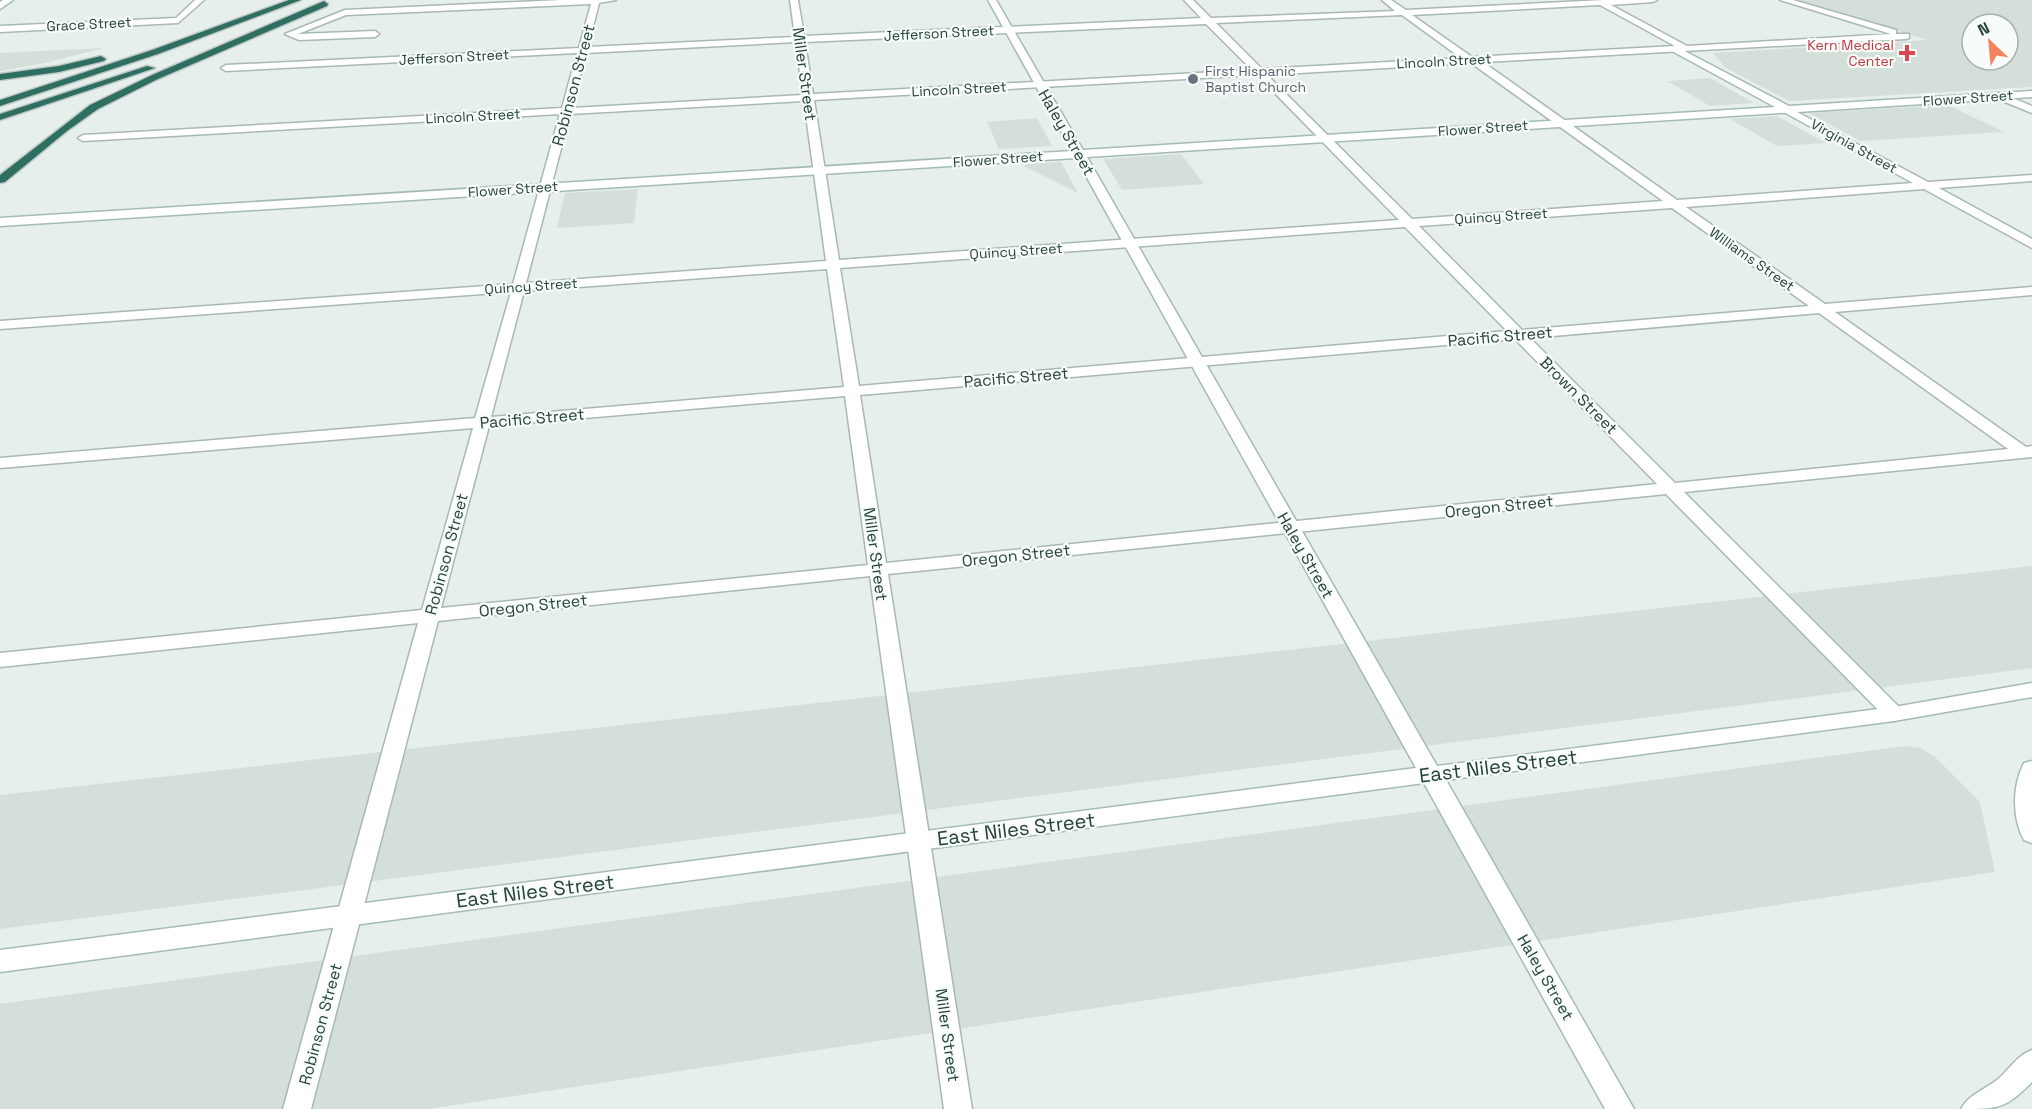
<svg xmlns="http://www.w3.org/2000/svg" width="2032" height="1109" font-family="'Space Grotesk',sans-serif">
<style>
.built{fill:#d4dfda;fill-rule:evenodd}
.lines{fill:none;stroke-linecap:round;stroke-linejoin:round}
.street-casing{stroke:#a8b8b2;stroke-width:3}
.secondary-casing{stroke:#a4bbb3;stroke-width:3}
.highway-casing{stroke:#c2cac8;stroke-width:3}
.street{fill:#fff;fill-rule:evenodd}
.secondary{fill:#fff;fill-rule:evenodd}
.highway{fill:#2f6f62;fill-rule:evenodd}
.health-dot{fill:#e0444e;stroke:#f7fbf9;stroke-width:2}
.worship-dot{fill:#6b7280;stroke:#f7fbf9;stroke-width:2}
.labels{text-anchor:middle;stroke-width:4.5;stroke-linejoin:round;paint-order:stroke}
.far-street-label{font-size:14px;fill:#24423a;stroke:#f7fbf9}
.far-health-label{font-size:14px;fill:#be3a42;stroke:#f7fbf9;text-anchor:end}
.far-worship-label{font-size:14px;fill:#5b616d;stroke:#f7fbf9;text-anchor:start}
.street-label{font-size:16px;fill:#24423a;stroke:#f7fbf9}
.near-street-label{font-size:20px;fill:#24423a;stroke:#f7fbf9}
</style>
<rect width="100%" height="100%" fill="#e6efeb"/>
<path class="built" d="M 1793,0 L 2032,0 L 2032,87 L 1789,101 L 1726,68 L 1713,53 L 1928,40 ZM 1972,24 L 2008,24 L 2008,60 L 1972,60 Z
M 104,48 L 45,63 L 0,71 L 0,53 Z
M 1710,78 L 1754,103 L 1710,106 L 1667,81 Z
M 1948,105 L 2004,132 L 1860,141 L 1809,113 Z
M 1777,116 L 1826,143 L 1777,146 L 1730,119 Z
M 1037,118 L 1052,146 L 999,149 L 987,122 Z
M 1181,154 L 1204,184 L 1122,190 L 1103,159 Z
M 1061,162 L 1078,193 L 1020,164 Z
M 638,189 L 634,223 L 557,228 L 565,193 Z
M 2032,566 L 2032,668 L 0,929 L 0,795 Z
M 1904,746 L 1920,748 L 1935,757 L 1980,802 L 1995,872 L 428,1109 L 0,1109 L 0,1004 Z"/>
<g class="lines">
<g class="street-casing">
<path id="street" d="M 195,0 L 204,0 L 178,23 L 0,32 L 0,26 L 176,18 Z
M 561,0 L 616,0 L 599,3 L 588,47 L 795,37 L 790,0 L 798,0 L 804,36 L 1201,18 L 1184,0 L 1193,0 L 1211,18 L 1395,11 L 1382,0 L 1391,0 L 1406,10 L 1604,0 L 1657,0 L 1653,2 L 1611,5 L 1687,46 L 1891,34 L 1780,0 L 1793,0 L 1896,30 L 1896,34 L 1909,34 L 1909,38 L 1906,39 L 1483,62 L 1677,200 L 1913,183 L 1782,111 L 1781,109 L 1786,106 L 1928,182 L 2032,175 L 2032,181 L 1939,188 L 2032,239 L 2032,248 L 1924,189 L 1686,207 L 1825,304 L 2032,287 L 2032,295 L 1835,312 L 2026,447 L 2032,446 L 2032,457 L 1684,492 L 1901,709 L 1904,714 L 1901,719 L 1894,721 L 1887,719 L 1666,494 L 888,574 L 972,1109 L 944,1109 L 870,576 L 438,621 L 311,1109 L 283,1109 L 418,623 L 0,667 L 0,653 L 422,610 L 473,428 L 0,468 L 0,458 L 475,418 L 511,292 L 0,329 L 0,321 L 513,284 L 560,114 L 83,141 L 78,138 L 83,135 L 562,108 L 577,53 L 226,71 L 221,68 L 226,65 L 579,48 L 591,4 L 346,15 L 298,34 L 375,31 L 379,34 L 375,37 L 299,40 L 285,34 L 345,10 ZM 1600,5 L 1675,46 L 1472,57 L 1412,15 ZM 1402,15 L 1461,58 L 1262,69 L 1216,23 ZM 1206,24 L 1252,70 L 813,94 L 805,42 ZM 796,42 L 803,95 L 572,108 L 586,53 ZM 1471,63 L 1663,201 L 1412,219 L 1267,75 ZM 1257,75 L 1399,220 L 839,260 L 814,100 ZM 804,101 L 826,261 L 526,283 L 570,114 ZM 1672,208 L 1809,306 L 1522,330 L 1419,226 ZM 1405,227 L 1507,331 L 859,386 L 840,268 ZM 827,269 L 844,387 L 491,417 L 524,291 ZM 1819,313 L 2008,449 L 1675,483 L 1530,338 ZM 1515,339 L 1657,484 L 886,563 L 860,395 ZM 845,396 L 868,565 L 441,608 L 489,426 Z
M 1995,94 L 2003,94 L 2032,106 L 2032,113 L 1995,98 Z"/>
</g>
<g class="secondary-casing">
<path id="secondary" d="M 3,0 L 13,0 L 0,9 L 0,2 Z
M 988,0 L 996,0 L 1083,150 L 1775,107 L 1672,51 L 1672,47 L 1675,46 L 1789,106 L 2032,91 L 2032,97 L 1087,157 L 1437,766 L 1894,707 L 2032,683 L 2032,697 L 1894,721 L 1446,780 L 1634,1109 L 1605,1109 L 1424,783 L 0,972 L 0,950 L 1416,768 L 1076,158 L 0,226 L 0,218 L 1072,151 Z
M 2032,761 L 2032,843 L 2024,840 C 2012,818 2012,786 2024,763 Z
M 2032,1050 L 2032,1082 C 2005,1109 1999,1109 1961,1109 C 1968,1095 1984,1090 1997,1080 C 2009,1070 2017,1055 2032,1050 Z"/>
</g>
<g class="highway-casing">
<path id="highway" d="M 289,0 L 301,0 L 158,54 L 0,106 L 0,100 L 152,50 Z
M 324,1 L 328,4 L 327,6 L 158,79 L 98,109 L 67,131 L 5,182 L 0,183 L 0,175 L 90,105 L 152,75 Z
M 101,56 L 106,59 L 104,61 L 59,72 L 0,80 L 0,74 L 59,66 Z
M 147,66 L 155,68 L 0,120 L 0,114 Z"/>
</g>
<use href="#street" class="street"/>
<use href="#secondary" class="secondary"/>
<use href="#highway" class="highway"/>
</g>
<path class="health-dot" d="M1904 44h6v6h6v6h-6v6h-6v-6h-6v-6h6z"/>
<circle class="worship-dot" cx="1193" cy="79" r="6"/>
<g class="labels">
<g class="far-street-label">
<text transform="translate(89 24) rotate(-3)" y="5">Grace Street</text>
<text transform="translate(939 33) rotate(-3)" y="5">Jefferson Street</text>
<text transform="translate(454 57) rotate(-3)" y="5">Jefferson Street</text>
<text transform="translate(1444 61) rotate(-3)" y="5">Lincoln Street</text>
<text transform="translate(959 89) rotate(-3)" y="5">Lincoln Street</text>
<text transform="translate(1968 98) rotate(-4)" y="5">Flower Street</text>
<text transform="translate(473 116) rotate(-3)" y="5">Lincoln Street</text>
<text transform="translate(1483 128) rotate(-4)" y="5">Flower Street</text>
<text transform="translate(1854 146) rotate(29)" y="5">Virginia Street</text>
<text transform="translate(998 159) rotate(-4)" y="5">Flower Street</text>
<text transform="translate(513 189) rotate(-4)" y="5">Flower Street</text>
<text transform="translate(1501 216) rotate(-4)" y="5">Quincy Street</text>
<text transform="translate(1016 251) rotate(-4)" y="5">Quincy Street</text>
<text transform="translate(1752 259) rotate(35)" y="5">Williams Street</text>
<text transform="translate(531 286) rotate(-4)" y="5">Quincy Street</text>
</g>
<g class="far-health-label">
<text x="1894" y="50">Kern Medical<tspan x="1894" dy="16">Center</tspan></text>
</g>
<g class="far-worship-label">
<text x="1205" y="76">First Hispanic<tspan x="1205" dy="16">Baptist Church</tspan></text>
</g>
<g class="street-label">
<text transform="translate(805 74) rotate(82)" y="6">Miller Street</text>
<text transform="translate(573 85) rotate(-75)" y="6">Robinson Street</text>
<text transform="translate(1067 132) rotate(60)" y="6">Haley Street</text>
<text transform="translate(1500 336) rotate(-5)" y="6">Pacific Street</text>
<text transform="translate(1016 377) rotate(-5)" y="6">Pacific Street</text>
<text transform="translate(1579 395) rotate(45)" y="6">Brown Street</text>
<text transform="translate(532 418) rotate(-5)" y="6">Pacific Street</text>
<text transform="translate(1499 506) rotate(-6)" y="6">Oregon Street</text>
<text transform="translate(446 554) rotate(-75)" y="6">Robinson Street</text>
<text transform="translate(876 554) rotate(82)" y="6">Miller Street</text>
<text transform="translate(1016 555) rotate(-6)" y="6">Oregon Street</text>
<text transform="translate(1306 555) rotate(60)" y="6">Haley Street</text>
<text transform="translate(533 605) rotate(-6)" y="6">Oregon Street</text>
<text transform="translate(1546 977) rotate(60)" y="6">Haley Street</text>
<text transform="translate(320 1024) rotate(-75)" y="6">Robinson Street</text>
<text transform="translate(948 1035) rotate(82)" y="6">Miller Street</text>
</g>
<g class="near-street-label">
<text transform="translate(1498 766) rotate(-7)" y="7">East Niles Street</text>
<text transform="translate(1016 829) rotate(-7)" y="7">East Niles Street</text>
<text transform="translate(535 891) rotate(-7)" y="7">East Niles Street</text>
</g>
</g>
<g transform="translate(1990 42) rotate(334)"><circle r="28" fill="#f7fbf9" stroke="#a3b1ad" stroke-width="1.5"/>
<path d="M0-4.5L10 22L0 15L-10 22Z" fill="#f4845f"/>
<text y="-9" font-size="16" font-weight="bold" text-anchor="middle" fill="#24423a">N</text>
</g>
</svg>
